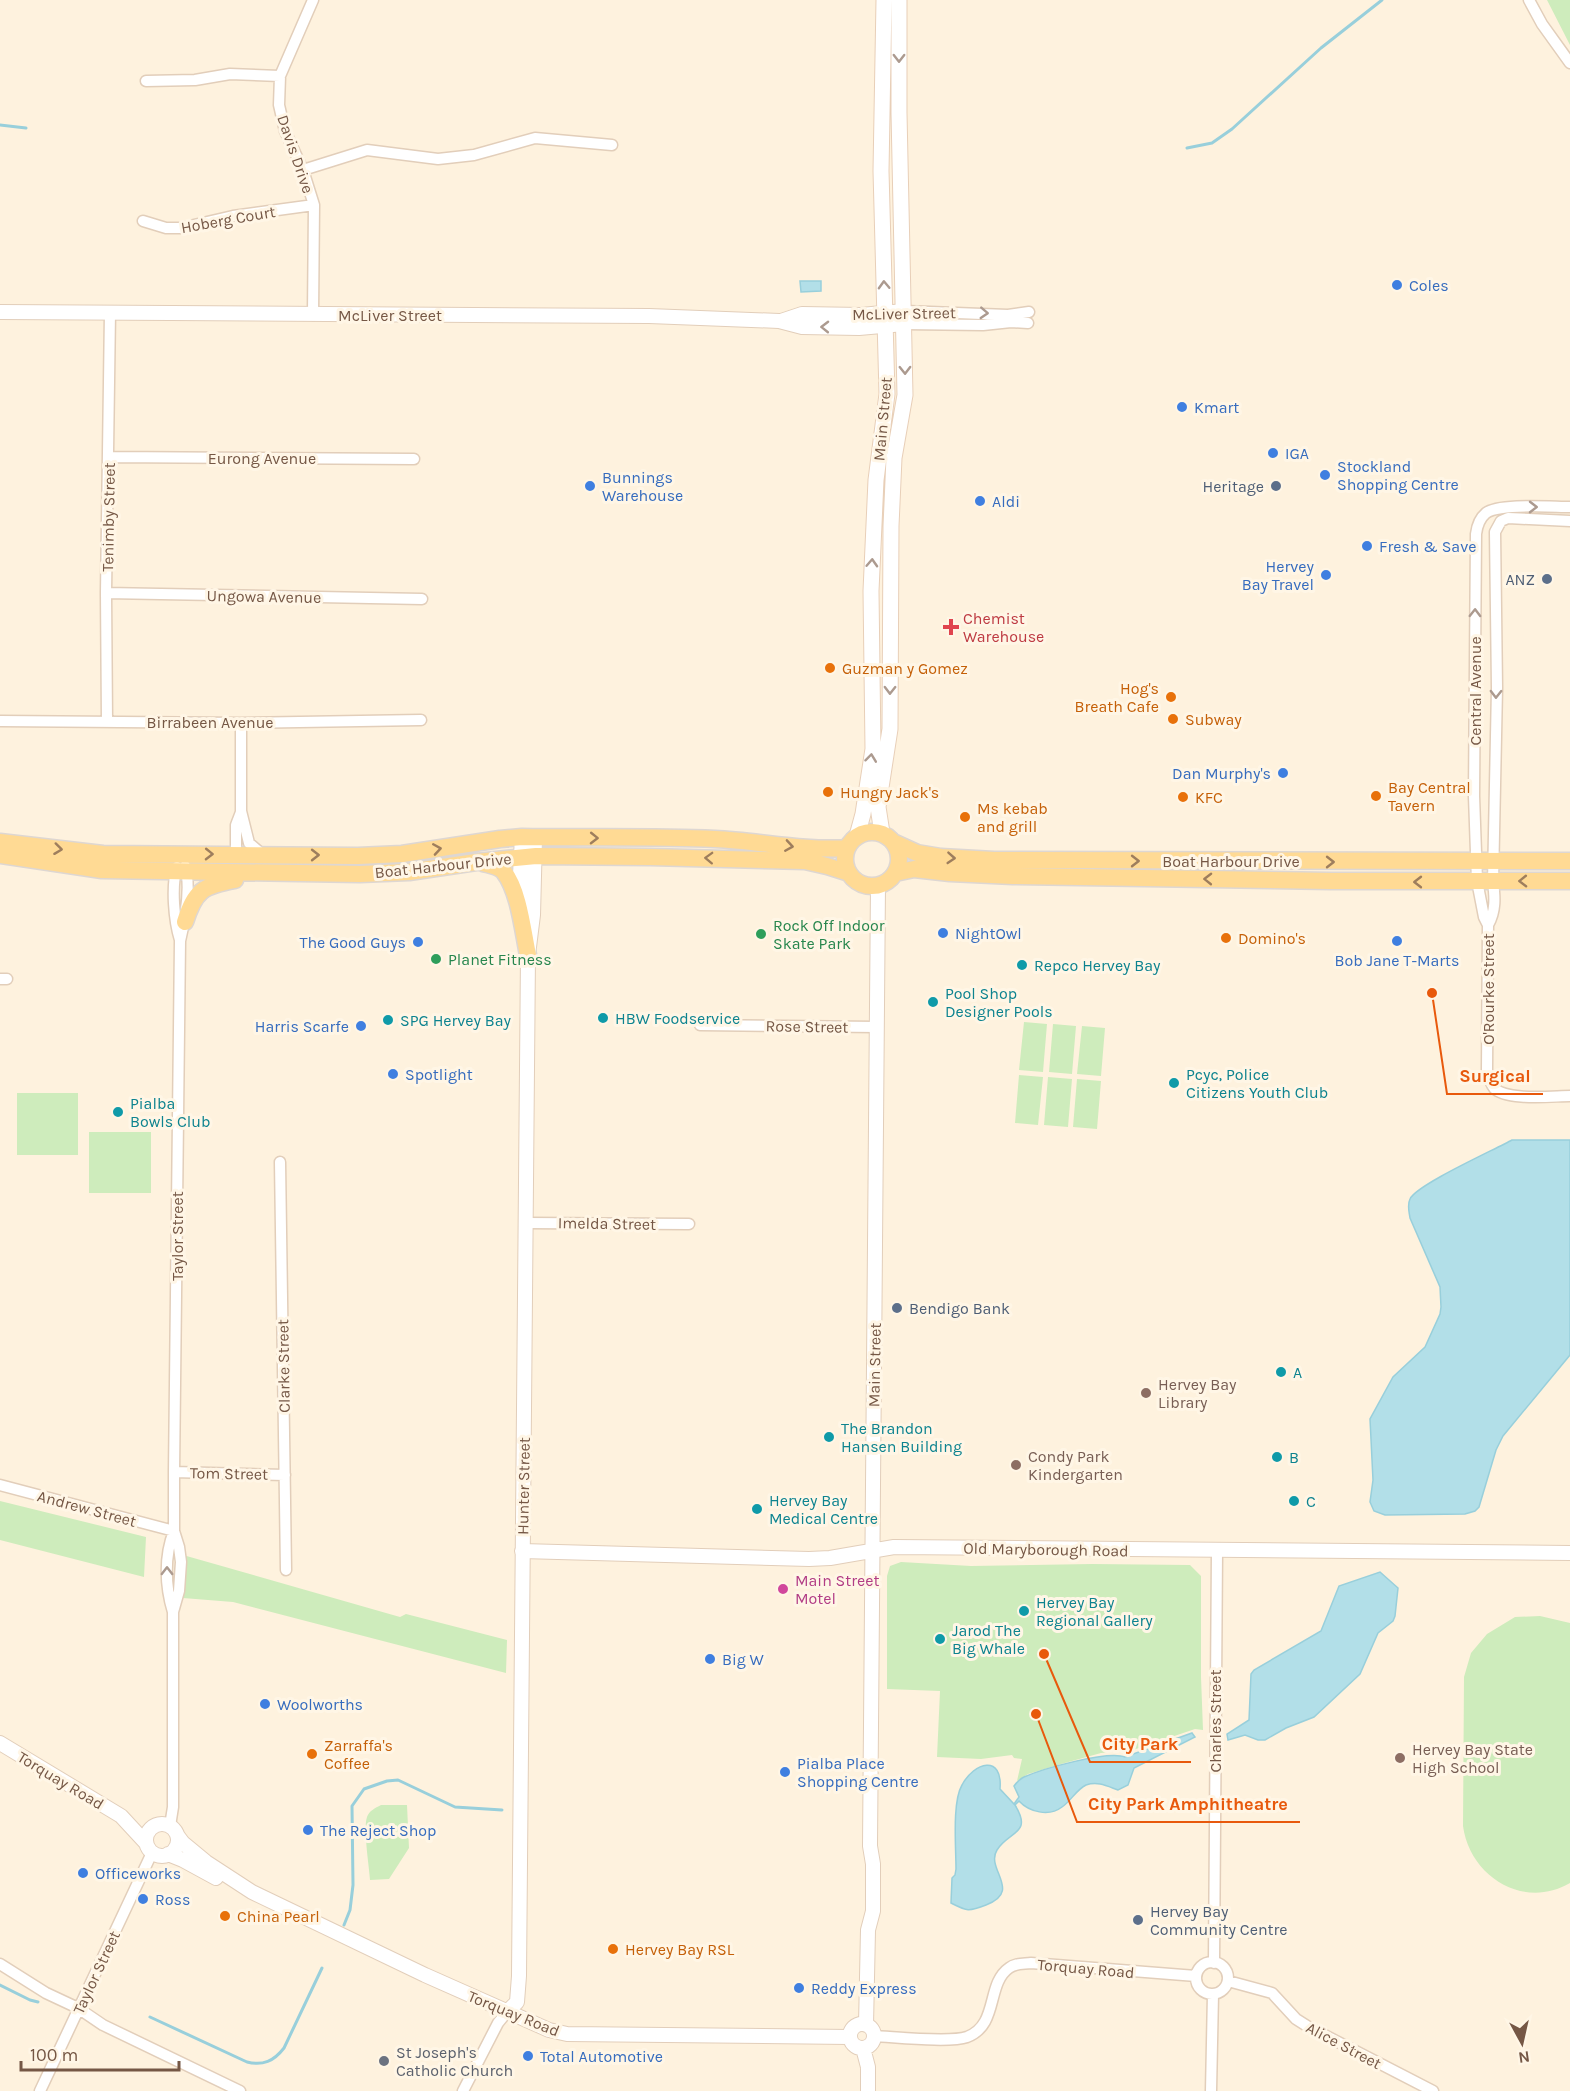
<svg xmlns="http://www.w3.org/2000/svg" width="1570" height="2091" font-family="Karla,sans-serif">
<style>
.green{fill:#ceecbc}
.water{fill:#b2dfe8;stroke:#98cfdb;stroke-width:1.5}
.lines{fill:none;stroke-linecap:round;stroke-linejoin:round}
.stream{stroke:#98cfdb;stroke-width:3}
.minor-casing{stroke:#e2ceba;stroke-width:13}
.tertiary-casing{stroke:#e2ceba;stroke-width:16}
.secondary-casing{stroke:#e8cfb8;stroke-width:17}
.primary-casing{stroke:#ded7d2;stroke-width:19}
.minor{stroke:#fff;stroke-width:10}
.tertiary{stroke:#fff;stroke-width:14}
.secondary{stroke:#fff;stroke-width:15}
.primary{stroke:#ffda94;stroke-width:16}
.oneway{stroke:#ac9a8f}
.oneway2{stroke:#9e7e5d}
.shop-dot{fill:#3f7fe0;stroke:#fff6e6;stroke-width:2}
.service-dot{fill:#5c6f8a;stroke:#fff6e6;stroke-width:2}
.health-dot{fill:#e0444e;stroke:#fff6e6;stroke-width:2}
.food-dot{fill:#e8710a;stroke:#fff6e6;stroke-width:2}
.leisure-dot{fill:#2e9e5b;stroke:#fff6e6;stroke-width:2}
.culture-dot{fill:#0f9aa8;stroke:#fff6e6;stroke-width:2}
.education-dot{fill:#8d6e63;stroke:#fff6e6;stroke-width:2}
.hotel-dot{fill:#d1479c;stroke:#fff6e6;stroke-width:2}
.worship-dot{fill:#6b7280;stroke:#fff6e6;stroke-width:2}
.labels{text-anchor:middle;stroke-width:6;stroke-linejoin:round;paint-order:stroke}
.street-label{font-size:16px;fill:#755745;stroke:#fff6e6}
.shop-label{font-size:16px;fill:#366cbe;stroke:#fff6e6;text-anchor:start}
.service-label{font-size:16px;fill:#4e5e75;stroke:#fff6e6;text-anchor:end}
.health-label{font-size:16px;fill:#be3a42;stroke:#fff6e6;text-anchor:start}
.food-label{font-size:16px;fill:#c56008;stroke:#fff6e6;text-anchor:start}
.leisure-label{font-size:16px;fill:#27864d;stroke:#fff6e6;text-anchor:start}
.culture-label{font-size:16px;fill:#0d838f;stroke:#fff6e6;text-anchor:start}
.education-label{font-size:16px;fill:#785e54;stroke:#fff6e6;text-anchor:start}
.hotel-label{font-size:16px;fill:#b23c85;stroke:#fff6e6;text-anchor:start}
.worship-label{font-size:16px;fill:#5b616d;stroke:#fff6e6;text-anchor:start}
.leader{fill:none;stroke:#e8590c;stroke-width:2}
.callout-dot{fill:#e8590c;stroke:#fff6e6;stroke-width:2}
.callout-label{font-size:18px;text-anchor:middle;font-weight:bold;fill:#e8590c;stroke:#fff6e6;stroke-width:6;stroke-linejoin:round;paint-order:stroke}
</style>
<rect width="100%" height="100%" fill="#fef2de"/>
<path class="green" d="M 1547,0 L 1570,0 L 1570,45 Z
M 1024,1022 L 1047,1024 L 1043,1072 L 1019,1070 Z
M 1053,1024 L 1076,1026 L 1072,1074 L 1049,1072 Z
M 1082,1026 L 1105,1028 L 1101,1076 L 1077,1074 Z
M 1019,1075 L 1043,1077 L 1038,1125 L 1015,1123 Z
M 1048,1077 L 1072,1079 L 1068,1127 L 1044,1125 Z
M 1077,1079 L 1101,1081 L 1097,1129 L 1073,1127 Z
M 17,1093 L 78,1093 L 78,1155 L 17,1155 Z
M 89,1132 L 151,1132 L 151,1193 L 89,1193 Z
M 0,1501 L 146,1537 L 144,1577 L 0,1540 Z
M 183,1555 L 400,1617 L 406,1614 L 507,1640 L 506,1673 L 233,1602 L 183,1598 Z
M 901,1562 L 971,1566 L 1092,1564 L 1190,1565 L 1201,1576 L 1201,1677 L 1203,1730 L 1195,1729 L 1133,1750 L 1101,1753 L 1061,1764 L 1028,1774 L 1017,1781 L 1022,1759 L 1014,1758 L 1012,1755 L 981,1759 L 937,1757 L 940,1691 L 887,1689 L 887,1576 L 890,1566 Z
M 1540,1616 L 1570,1623 L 1570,1883 C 1524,1910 1470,1877 1463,1826 L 1464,1677 L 1471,1653 L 1487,1634 L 1515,1617 Z
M 381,1805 L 407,1805 L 409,1848 L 389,1879 L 370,1880 C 369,1865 363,1829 367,1817 C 369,1811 375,1808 381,1805 Z"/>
<path class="water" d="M 800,281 L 821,281 L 821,291 L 801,292 Z
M 1512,1140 L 1570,1140 L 1570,1355 L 1503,1436 L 1496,1450 L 1479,1507 L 1475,1511 L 1465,1514 L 1385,1515 L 1374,1511 L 1370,1502 L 1373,1480 L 1370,1419 L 1393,1377 L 1425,1347 L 1440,1314 L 1441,1307 L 1440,1287 L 1410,1218 C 1409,1211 1407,1205 1410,1199 C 1416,1185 1494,1150 1512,1140 Z
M 1380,1572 L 1398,1588 L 1395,1616 L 1393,1621 L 1378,1633 L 1360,1674 L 1314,1717 L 1286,1728 L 1265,1740 L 1258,1740 L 1245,1735 L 1228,1740 L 1227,1734 L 1249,1720 L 1251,1674 L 1254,1670 L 1321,1631 L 1339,1586 Z
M 1192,1733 L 1195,1737 L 1134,1768 L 1128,1785 L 1118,1790 C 1107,1786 1098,1781 1086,1785 C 1076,1790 1071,1801 1062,1807 C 1049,1817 1029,1812 1019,1801 L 1015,1805 C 1033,1834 1009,1831 997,1850 C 985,1869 1023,1891 986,1905 C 968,1912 967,1911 951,1903 L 952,1878 L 955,1875 L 956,1869 C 956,1847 952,1802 962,1785 C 974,1762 1003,1754 1000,1789 L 1014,1804 L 1019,1797 L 1014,1786 C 1017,1782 1020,1779 1024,1777 C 1042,1769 1108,1750 1125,1757 Z"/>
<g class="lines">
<path class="stream" d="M 0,125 L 26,128
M 1187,148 L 1212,143 L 1232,129 L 1321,48 L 1382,0
M 344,1925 L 350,1910 L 353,1885 L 352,1806 L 364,1789 L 387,1781 L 398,1780 L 455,1807 L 502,1810
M 0,1985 L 30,2000 L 38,2002
M 150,2017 L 247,2062 C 263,2066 274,2061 284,2048 L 322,1968"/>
<g class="minor-casing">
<path id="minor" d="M 1529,0 L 1542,24 L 1570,63
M 146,81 L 195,80 L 230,74 L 280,76
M 303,170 L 367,150 L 438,159 L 474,155 L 535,138 L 612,145
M 143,221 L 166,228 L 181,228 L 233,216 L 314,205
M 904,311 L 1008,315 L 1029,312
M 313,315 L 314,205 L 303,170 L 285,131 L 279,105 L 280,76 L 313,0
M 904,324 L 983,325 L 1011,322 L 1028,323
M 109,457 L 414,459
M 1570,507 C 1552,507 1499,503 1486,513 C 1480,518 1477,526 1476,534 L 1474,796 L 1477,881 L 1484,917 L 1488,925 L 1487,1070 C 1489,1077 1490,1083 1494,1088 C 1506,1101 1552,1096 1570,1096
M 106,593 L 422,599
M 0,721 L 241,723 L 421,720
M 107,722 L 106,593 L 110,312
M 241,723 L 241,811 L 249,843 L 263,855
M 236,855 L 236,825 L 241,812
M 177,867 C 171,886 174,921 180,940
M 1488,925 C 1496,911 1495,897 1493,882 L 1497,688 L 1495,532 L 1501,521 L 1508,518 L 1570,521
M 0,979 L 7,979
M 700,1025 L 877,1027
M 280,1162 L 286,1570
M 526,1223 L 689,1224
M 174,1472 L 285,1475
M 0,1485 L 174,1531
M 173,1612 L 179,1591 L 181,1562 L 179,1547 L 174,1531 L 174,1472 L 180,941 C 185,920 191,886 185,866
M 170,1826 L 173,1807 L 173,1612 C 165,1586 164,1556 174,1531
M1196 1978a16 16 0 1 1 32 0a16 16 0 1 1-32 0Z
M 1214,1963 L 1217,1551
M 0,1964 L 46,1993 L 78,2008 L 103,2025 L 240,2091
M 1228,1981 L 1272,1993 L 1296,2019 L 1307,2026 L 1433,2091
M 874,2036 C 896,2037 949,2043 967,2037 C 999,2025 986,1984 1009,1968 C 1015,1963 1023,1964 1031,1963 L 1196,1976
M 40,2091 L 150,1857 L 153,1853
M 463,2091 L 498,2023 L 507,2012
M 1211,2091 L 1213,1994"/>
</g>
<g class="tertiary-casing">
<path id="tertiary" d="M 0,312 L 649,316 L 779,321 L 802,327 L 859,328 L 904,324
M 781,321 L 802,314 L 861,315 L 904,311
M 522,837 L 520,875 L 522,905
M 522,1551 L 809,1559 L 830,1558 L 894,1547 L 1570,1553
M 0,1743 L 121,1816 L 146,1843
M146 1840a16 16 0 1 1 32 0a16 16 0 1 1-32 0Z
M 177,1835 L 183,1843 L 206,1862 L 252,1892 L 425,1975 L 549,2030 L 567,2034 L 850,2037
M 168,1854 L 183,1860 L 216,1878
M 507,2012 L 517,2002 L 519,1976 L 528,955 L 533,915 L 535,837
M850 2036a12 12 0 1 1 24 0a12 12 0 1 1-24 0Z
M 866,2025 L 868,1930 L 873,1911 L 873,1864 L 870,1846 L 878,885
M 863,2048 L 868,2067 L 868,2091"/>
</g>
<g class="secondary-casing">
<path id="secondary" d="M 882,833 L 878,807 L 890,729 L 891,526 L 894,458 L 905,395 L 899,113 L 899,0
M 857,836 L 863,814 L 873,749 L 871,591 L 876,480 L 887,394 L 881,171 L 884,0"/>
</g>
<g class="primary-casing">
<path id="primary" d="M845 859a27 27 0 1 1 54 0a27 27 0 1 1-54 0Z
M 0,842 L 103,854 L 358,856 L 402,854 L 500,839 L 522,837 C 586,838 650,836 715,839 C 759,841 803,851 847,848
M 895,843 L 917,853 L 941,857 L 994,860 L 1570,861
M 0,855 L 102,870 L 360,874 L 409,872 L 476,862 L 536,856 L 650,857 L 805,861 L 827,866 L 849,873
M 483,863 C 490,865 499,866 504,872 C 519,891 523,931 528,955
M 895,873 L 914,869 L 950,873 L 1013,876 L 1331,881 L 1570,881
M 185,922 C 195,890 203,886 235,880"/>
</g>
<use href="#minor" class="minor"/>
<use href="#tertiary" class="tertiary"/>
<use href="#secondary" class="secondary"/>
<use href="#primary" class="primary"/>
</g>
<defs><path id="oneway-chevron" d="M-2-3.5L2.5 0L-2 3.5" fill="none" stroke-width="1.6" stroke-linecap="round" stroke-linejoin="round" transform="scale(1.5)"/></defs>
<g class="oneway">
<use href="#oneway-chevron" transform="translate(899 58) rotate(90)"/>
<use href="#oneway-chevron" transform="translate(884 285) rotate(-92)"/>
<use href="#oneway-chevron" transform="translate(984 313) rotate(3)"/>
<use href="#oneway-chevron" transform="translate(825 327) rotate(-179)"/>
<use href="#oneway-chevron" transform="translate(905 370) rotate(89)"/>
<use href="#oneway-chevron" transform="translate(1533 507)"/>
<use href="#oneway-chevron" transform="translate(872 563) rotate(-87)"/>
<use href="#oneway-chevron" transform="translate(1475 613) rotate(-89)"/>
<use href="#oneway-chevron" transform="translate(890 690) rotate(91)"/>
<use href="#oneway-chevron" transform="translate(1496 694) rotate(91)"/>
<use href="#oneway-chevron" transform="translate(871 758) rotate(-83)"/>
<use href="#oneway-chevron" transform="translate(167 1571) rotate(-90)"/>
</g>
<g class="oneway2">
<use href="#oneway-chevron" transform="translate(594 838) rotate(1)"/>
<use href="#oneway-chevron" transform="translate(789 846) rotate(9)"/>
<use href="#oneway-chevron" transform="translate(58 849) rotate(7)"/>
<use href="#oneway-chevron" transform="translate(437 849) rotate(-9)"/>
<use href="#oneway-chevron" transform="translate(209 854) rotate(1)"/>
<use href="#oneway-chevron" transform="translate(315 855)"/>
<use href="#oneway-chevron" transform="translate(709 858) rotate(-178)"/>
<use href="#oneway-chevron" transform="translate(951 858) rotate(4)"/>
<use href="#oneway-chevron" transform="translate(1135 861)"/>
<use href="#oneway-chevron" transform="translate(1330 862)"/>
<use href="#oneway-chevron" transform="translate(1208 879) rotate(-179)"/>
<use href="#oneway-chevron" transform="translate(1523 881) rotate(179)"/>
<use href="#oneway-chevron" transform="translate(1418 882) rotate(180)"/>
</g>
<g class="shop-dot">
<circle cx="1397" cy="285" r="6"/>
<circle cx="1182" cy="407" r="6"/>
<circle cx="1273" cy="453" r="6"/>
<circle cx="1325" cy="475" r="6"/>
<circle cx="590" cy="486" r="6"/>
<circle cx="980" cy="501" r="6"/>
<circle cx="1367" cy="546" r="6"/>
<circle cx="1326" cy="575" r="6"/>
<circle cx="1283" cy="773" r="6"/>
<circle cx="943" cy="933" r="6"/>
<circle cx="1397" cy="941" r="6"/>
<circle cx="418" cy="942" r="6"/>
<circle cx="361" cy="1026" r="6"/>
<circle cx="393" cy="1074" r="6"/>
<circle cx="710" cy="1659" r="6"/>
<circle cx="265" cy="1704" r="6"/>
<circle cx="785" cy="1772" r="6"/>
<circle cx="308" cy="1830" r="6"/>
<circle cx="83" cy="1873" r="6"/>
<circle cx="143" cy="1899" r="6"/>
<circle cx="799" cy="1988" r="6"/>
<circle cx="528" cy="2056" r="6"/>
</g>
<g class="service-dot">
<circle cx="1276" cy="486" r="6"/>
<circle cx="1547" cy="579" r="6"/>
<circle cx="897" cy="1308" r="6"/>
<circle cx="1138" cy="1920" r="6"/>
</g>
<path class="health-dot" d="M948 618h6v6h6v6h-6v6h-6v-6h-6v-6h6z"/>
<g class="food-dot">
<circle cx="830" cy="668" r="6"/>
<circle cx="1171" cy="697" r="6"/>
<circle cx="1173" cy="719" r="6"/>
<circle cx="828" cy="792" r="6"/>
<circle cx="1376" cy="796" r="6"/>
<circle cx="1183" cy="797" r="6"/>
<circle cx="965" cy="817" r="6"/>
<circle cx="1226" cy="938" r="6"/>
<circle cx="312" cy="1754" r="6"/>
<circle cx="225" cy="1916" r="6"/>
<circle cx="613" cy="1949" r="6"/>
</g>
<g class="leisure-dot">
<circle cx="761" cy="934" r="6"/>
<circle cx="436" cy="959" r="6"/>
</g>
<g class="culture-dot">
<circle cx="1022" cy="965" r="6"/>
<circle cx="933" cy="1002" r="6"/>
<circle cx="603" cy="1018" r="6"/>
<circle cx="388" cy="1020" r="6"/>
<circle cx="1174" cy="1083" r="6"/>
<circle cx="118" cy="1112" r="6"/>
<circle cx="1281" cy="1372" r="6"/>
<circle cx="829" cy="1437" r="6"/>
<circle cx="1277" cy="1457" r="6"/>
<circle cx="1294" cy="1501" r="6"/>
<circle cx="757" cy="1509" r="6"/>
<circle cx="1024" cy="1611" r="6"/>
<circle cx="940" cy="1639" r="6"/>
</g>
<g class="education-dot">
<circle cx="1146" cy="1393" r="6"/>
<circle cx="1016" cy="1465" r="6"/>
<circle cx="1400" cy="1758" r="6"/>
</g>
<circle class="hotel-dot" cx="783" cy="1589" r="6"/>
<circle class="worship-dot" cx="384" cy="2061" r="6"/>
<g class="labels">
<g class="street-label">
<text transform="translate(296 154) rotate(71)" y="6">Davis Drive</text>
<text transform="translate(228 219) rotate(-10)" y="6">Hoberg Court</text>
<text transform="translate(904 313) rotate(-1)" y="6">McLiver Street</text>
<text x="390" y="321">McLiver Street</text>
<text transform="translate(882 419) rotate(-85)" y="6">Main Street</text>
<text x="262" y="464">Eurong Avenue</text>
<text transform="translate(108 517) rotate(-89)" y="6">Tenimby Street</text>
<text transform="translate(264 596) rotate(1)" y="6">Ungowa Avenue</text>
<text transform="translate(1475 691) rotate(-90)" y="6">Central Avenue</text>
<text x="210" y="728">Birrabeen Avenue</text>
<text x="1231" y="867">Boat Harbour Drive</text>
<text transform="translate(443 865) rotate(-6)" y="6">Boat Harbour Drive</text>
<text transform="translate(1488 989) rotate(-90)" y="6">O'Rourke Street</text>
<text transform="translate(807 1026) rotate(1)" y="6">Rose Street</text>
<text transform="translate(607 1223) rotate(1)" y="6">Imelda Street</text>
<text transform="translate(177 1236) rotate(-90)" y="6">Taylor Street</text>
<text transform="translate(874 1365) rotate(-89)" y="6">Main Street</text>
<text transform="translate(283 1366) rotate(-91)" y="6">Clarke Street</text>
<text transform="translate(229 1473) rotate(1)" y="6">Tom Street</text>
<text transform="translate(523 1486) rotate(-89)" y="6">Hunter Street</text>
<text transform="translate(87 1508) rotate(15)" y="6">Andrew Street</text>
<text transform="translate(1046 1549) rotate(1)" y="6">Old Maryborough Road</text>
<text transform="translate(1215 1721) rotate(-90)" y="6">Charles Street</text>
<text transform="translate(61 1780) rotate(31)" y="6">Torquay Road</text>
<text transform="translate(1086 1968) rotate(5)" y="6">Torquay Road</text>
<text transform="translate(96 1972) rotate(-65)" y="6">Taylor Street</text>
<text transform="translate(514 2013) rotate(22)" y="6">Torquay Road</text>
<text transform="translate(1344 2045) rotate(28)" y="6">Alice Street</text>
</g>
<g class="shop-label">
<text x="1409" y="291">Coles</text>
<text x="1194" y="413">Kmart</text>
<text x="1285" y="459">IGA</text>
<text x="1337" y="472">Stockland<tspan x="1337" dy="18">Shopping Centre</tspan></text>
<text x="602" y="483">Bunnings<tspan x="602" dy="18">Warehouse</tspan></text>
<text x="992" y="507">Aldi</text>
<text x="1379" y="552">Fresh &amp; Save</text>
<text x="1314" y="572" text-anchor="end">Hervey<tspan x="1314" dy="18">Bay Travel</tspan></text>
<text x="1271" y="779" text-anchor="end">Dan Murphy's</text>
<text x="955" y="939">NightOwl</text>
<text x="406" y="948" text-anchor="end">The Good Guys</text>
<text x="1397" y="966" text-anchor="middle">Bob Jane T-Marts</text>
<text x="349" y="1032" text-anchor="end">Harris Scarfe</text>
<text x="405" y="1080">Spotlight</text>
<text x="722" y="1665">Big W</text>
<text x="277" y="1710">Woolworths</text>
<text x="797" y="1769">Pialba Place<tspan x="797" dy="18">Shopping Centre</tspan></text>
<text x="320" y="1836">The Reject Shop</text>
<text x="95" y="1879">Officeworks</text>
<text x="155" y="1905">Ross</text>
<text x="811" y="1994">Reddy Express</text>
<text x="540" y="2062">Total Automotive</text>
</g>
<g class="service-label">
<text x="1264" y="492">Heritage</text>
<text x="1535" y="585">ANZ</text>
<text x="909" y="1314" text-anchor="start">Bendigo Bank</text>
<text x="1150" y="1917" text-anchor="start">Hervey Bay<tspan x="1150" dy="18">Community Centre</tspan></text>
</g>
<g class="health-label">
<text x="963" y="624">Chemist<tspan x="963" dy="18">Warehouse</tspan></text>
</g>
<g class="food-label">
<text x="842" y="674">Guzman y Gomez</text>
<text x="1159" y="694" text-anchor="end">Hog's<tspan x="1159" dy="18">Breath Cafe</tspan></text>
<text x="1185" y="725">Subway</text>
<text x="1388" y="793">Bay Central<tspan x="1388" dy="18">Tavern</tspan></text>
<text x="840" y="798">Hungry Jack's</text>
<text x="1195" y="803">KFC</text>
<text x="977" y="814">Ms kebab<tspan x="977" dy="18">and grill</tspan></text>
<text x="1238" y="944">Domino's</text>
<text x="324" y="1751">Zarraffa's<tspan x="324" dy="18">Coffee</tspan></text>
<text x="237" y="1922">China Pearl</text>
<text x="625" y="1955">Hervey Bay RSL</text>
</g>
<g class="leisure-label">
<text x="773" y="931">Rock Off Indoor<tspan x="773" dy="18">Skate Park</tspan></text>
<text x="448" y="965">Planet Fitness</text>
</g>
<g class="culture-label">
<text x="1034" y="971">Repco Hervey Bay</text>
<text x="945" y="999">Pool Shop<tspan x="945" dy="18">Designer Pools</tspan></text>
<text x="615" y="1024">HBW Foodservice</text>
<text x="400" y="1026">SPG Hervey Bay</text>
<text x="1186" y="1080">Pcyc, Police<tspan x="1186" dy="18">Citizens Youth Club</tspan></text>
<text x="130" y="1109">Pialba<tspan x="130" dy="18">Bowls Club</tspan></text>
<text x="1293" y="1378">A</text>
<text x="841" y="1434">The Brandon<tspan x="841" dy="18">Hansen Building</tspan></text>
<text x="1289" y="1463">B</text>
<text x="769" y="1506">Hervey Bay<tspan x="769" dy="18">Medical Centre</tspan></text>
<text x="1306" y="1507">C</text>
<text x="1036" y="1608">Hervey Bay<tspan x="1036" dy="18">Regional Gallery</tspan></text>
<text x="952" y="1636">Jarod The<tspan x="952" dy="18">Big Whale</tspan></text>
</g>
<g class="education-label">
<text x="1158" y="1390">Hervey Bay<tspan x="1158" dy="18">Library</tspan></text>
<text x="1028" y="1462">Condy Park<tspan x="1028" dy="18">Kindergarten</tspan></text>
<text x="1412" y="1755">Hervey Bay State<tspan x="1412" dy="18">High School</tspan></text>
</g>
<g class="hotel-label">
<text x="795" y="1586">Main Street<tspan x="795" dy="18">Motel</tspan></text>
</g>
<g class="worship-label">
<text x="396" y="2058">St Joseph's<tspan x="396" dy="18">Catholic Church</tspan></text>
</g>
</g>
<path class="leader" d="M1432 993L1447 1094H1543M1044 1654L1090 1762H1191M1036 1714L1077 1822H1300"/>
<g class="callout-dot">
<circle cx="1432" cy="993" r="6"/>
<circle cx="1044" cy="1654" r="6"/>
<circle cx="1036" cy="1714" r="6"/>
</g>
<g class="callout-label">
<text x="1495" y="1082">Surgical</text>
<text x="1140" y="1750">City Park</text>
<text x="1188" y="1810">City Park Amphitheatre</text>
</g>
<g transform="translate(1522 2043) rotate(172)" stroke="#fff6e6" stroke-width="4.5" paint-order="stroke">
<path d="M0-4.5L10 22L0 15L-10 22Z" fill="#755745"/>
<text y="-9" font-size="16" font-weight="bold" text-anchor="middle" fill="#755745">N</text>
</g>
<path d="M21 2061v9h158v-9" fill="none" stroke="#755745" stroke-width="3"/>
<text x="30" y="2061" font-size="18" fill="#755745" stroke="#fff6e6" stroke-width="4.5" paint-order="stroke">100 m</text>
</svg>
